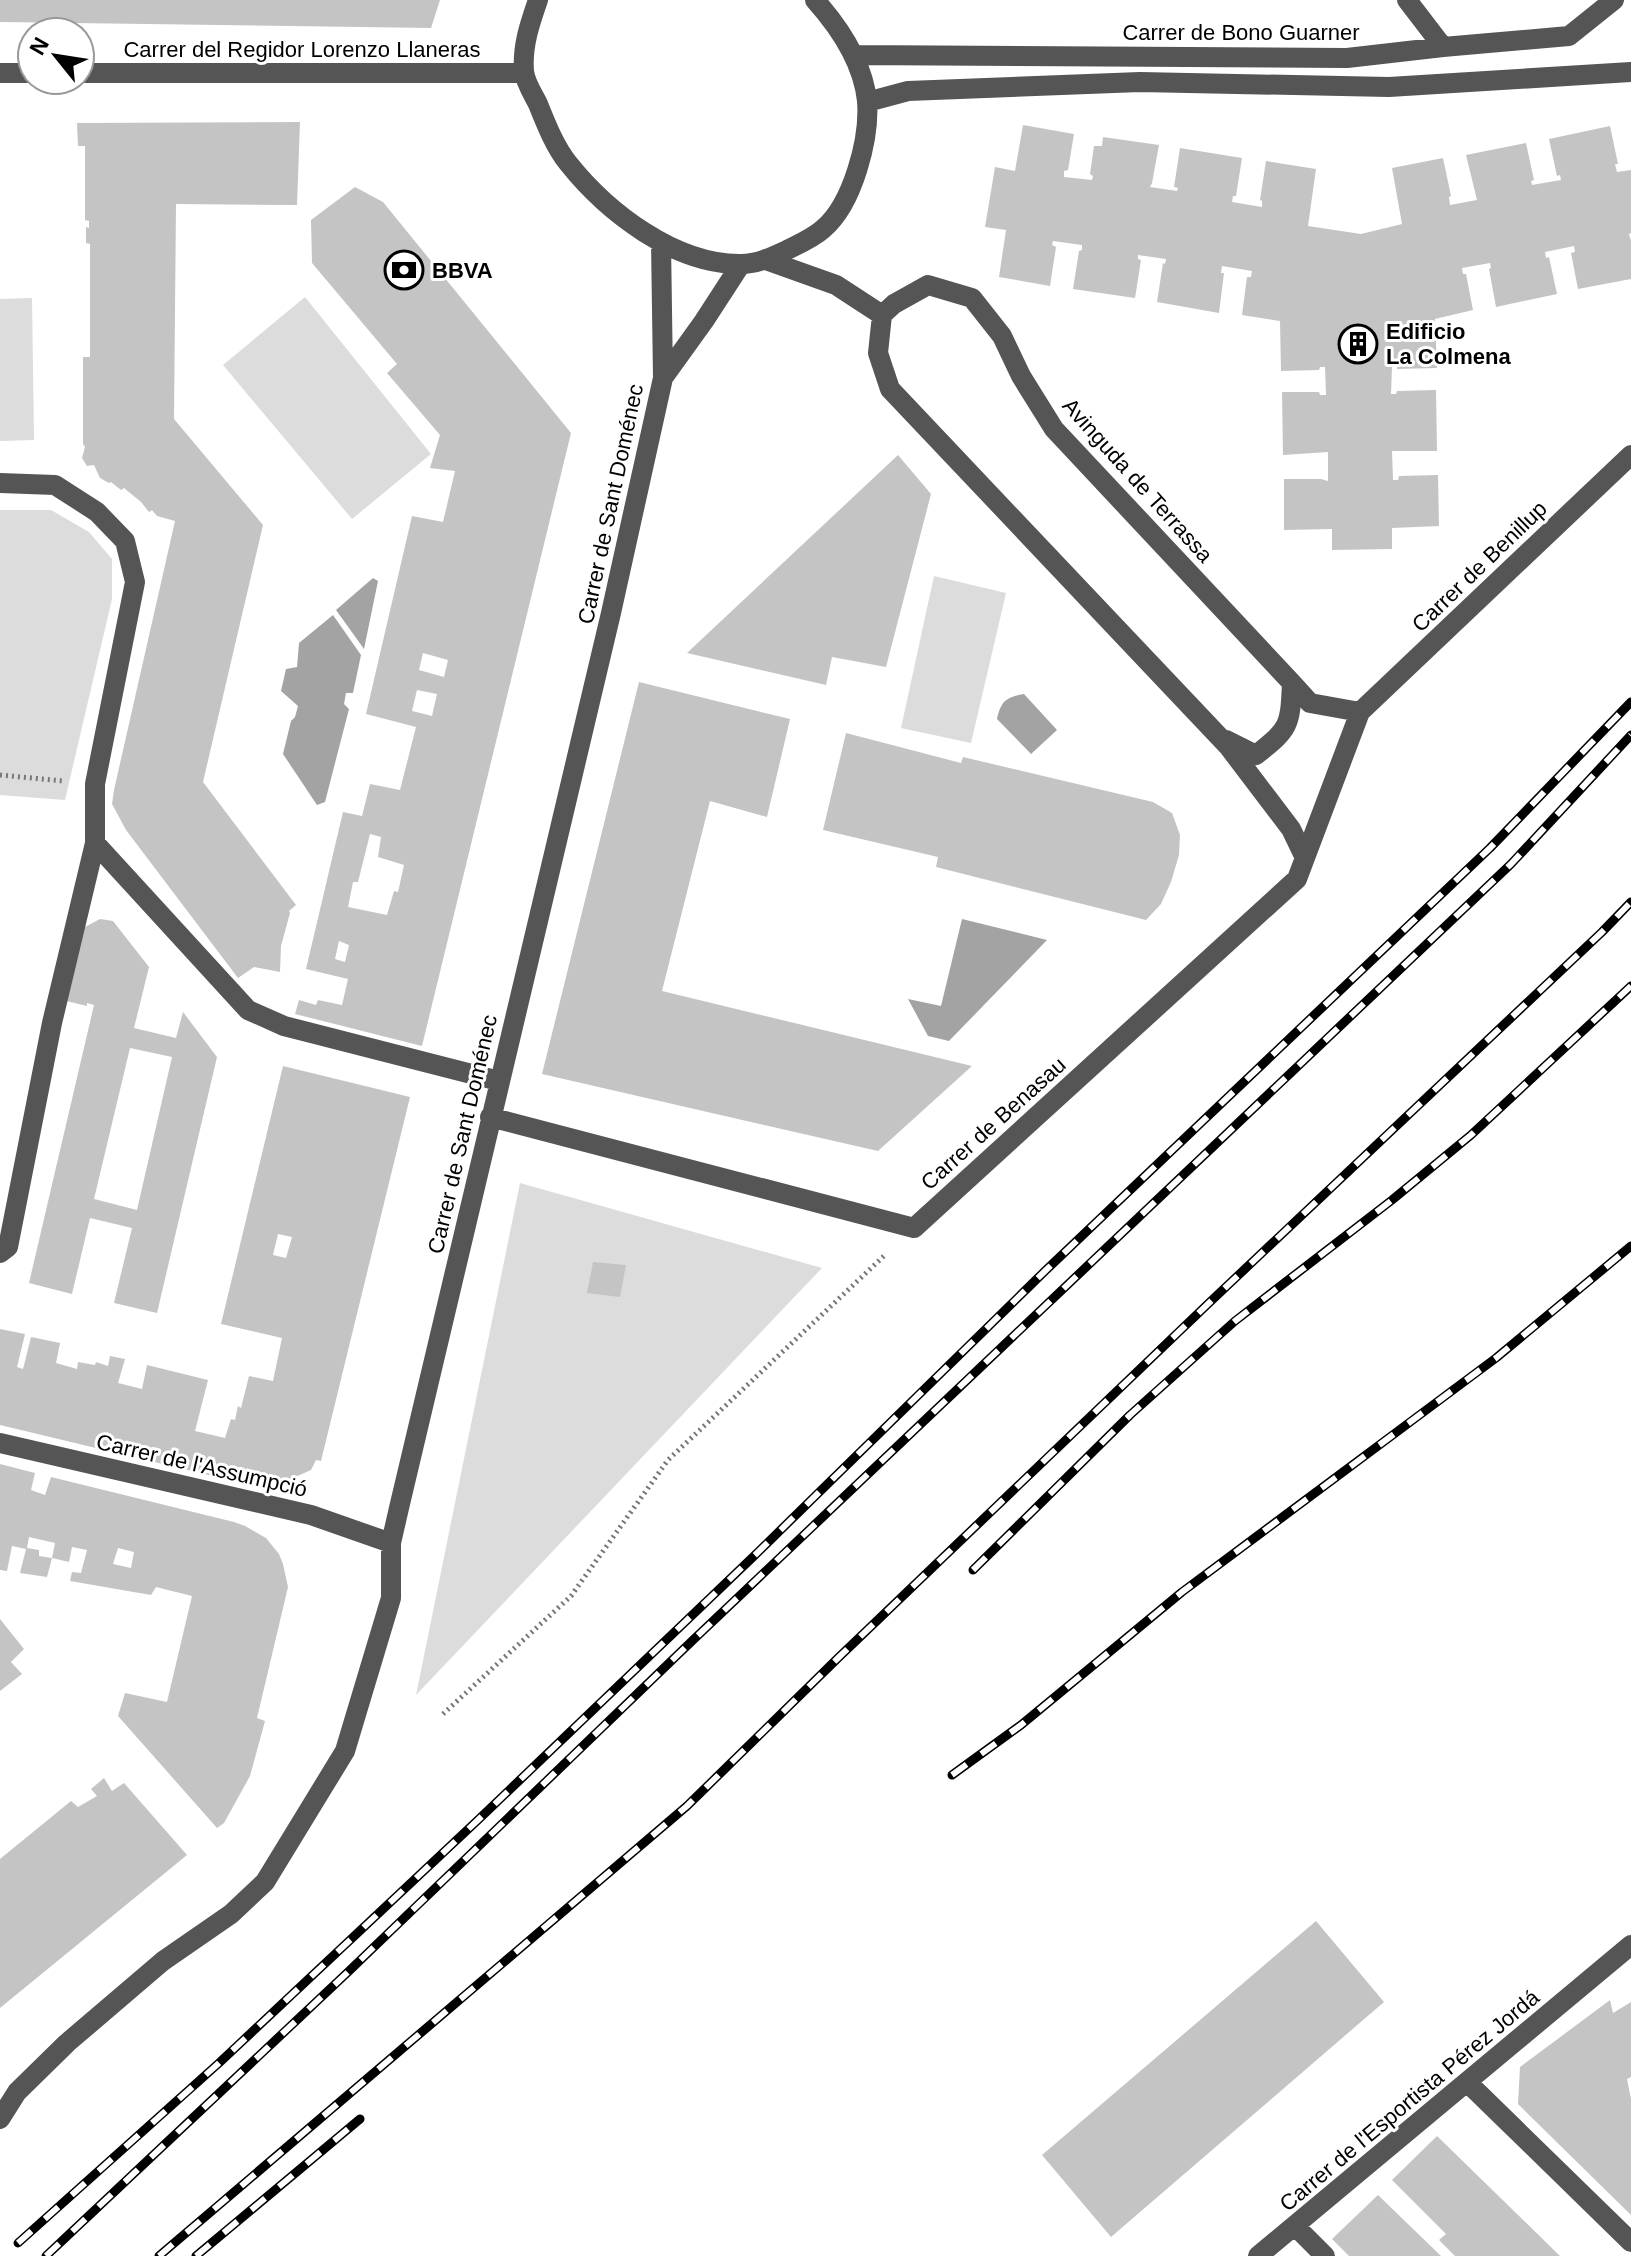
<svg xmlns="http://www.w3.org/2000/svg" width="1631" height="2256" font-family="Helvetica,sans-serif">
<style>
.green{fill:#dcdcdc}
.water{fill:#a3a3a3}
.building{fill:#c4c4c4;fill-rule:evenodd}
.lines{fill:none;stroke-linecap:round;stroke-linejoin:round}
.path{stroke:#777;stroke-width:5;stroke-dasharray:2 4;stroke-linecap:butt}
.minor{stroke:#555;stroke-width:20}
.rail-casing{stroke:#000;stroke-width:9}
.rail{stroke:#fff;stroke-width:6;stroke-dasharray:18;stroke-linecap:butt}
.labels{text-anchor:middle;stroke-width:6;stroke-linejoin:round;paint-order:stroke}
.street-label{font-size:22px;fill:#000;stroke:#fff}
.poi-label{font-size:22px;font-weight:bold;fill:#000;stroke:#fff;text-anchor:start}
</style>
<rect width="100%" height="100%" fill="#fff"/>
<path class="green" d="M 305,297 L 431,454 L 352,519 L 223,365 Z
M 32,298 L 34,440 L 0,441 L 0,299 Z
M 0,510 L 51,510 L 89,532 L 112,559 L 112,599 L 65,800 L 0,795 Z
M 934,576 L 1006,593 L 971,743 L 901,728 Z
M 520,1183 L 822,1268 L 416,1695 Z"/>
<path class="water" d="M 373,578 L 378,581 L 364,649 L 336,610 Z
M 333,615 L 361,655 L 353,693 L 346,693 L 344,704 L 349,709 L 325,802 L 317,805 L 283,754 L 291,721 L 295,717 L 298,706 L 281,691 L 286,669 L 297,667 L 299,643 Z
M 1024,694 L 1057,730 L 1031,754 L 997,719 C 1001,701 1006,697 1024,694 Z
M 962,919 L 1047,940 L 949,1041 L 928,1036 L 908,999 L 941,1006 Z"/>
<path class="building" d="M 0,0 L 440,0 L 431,28 L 0,22 Z
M 300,122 L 297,205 L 176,204 L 174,419 L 263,525 L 203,782 L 296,905 L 289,911 L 290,913 L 281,946 L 280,972 L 254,967 L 238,978 L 126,830 L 112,804 L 114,790 L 175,521 L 157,516 L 152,510 L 149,512 L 141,502 L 124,488 L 121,490 L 111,482 L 109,483 L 100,478 L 94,465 L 87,466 L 82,458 L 85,447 L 83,444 L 83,357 L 90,357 L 90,244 L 86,243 L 86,227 L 89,228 L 89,221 L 85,220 L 85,146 L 78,146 L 77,123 Z
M 1023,125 L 1074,134 L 1068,170 L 1064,171 L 1064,177 L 1092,180 L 1093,176 L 1090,174 L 1094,146 L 1102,146 L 1103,137 L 1159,145 L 1152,183 L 1150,187 L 1177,191 L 1178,188 L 1174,187 L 1180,148 L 1242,158 L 1236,196 L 1233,196 L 1232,202 L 1262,207 L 1262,201 L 1260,200 L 1266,161 L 1316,169 L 1308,226 L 1361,234 L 1402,224 L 1392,168 L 1443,158 L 1451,196 L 1449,197 L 1450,205 L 1477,200 L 1466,155 L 1526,143 L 1534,180 L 1531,181 L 1532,185 L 1561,180 L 1560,175 L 1557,176 L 1549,139 L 1610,126 L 1618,164 L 1615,164 L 1617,172 L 1631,170 L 1631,233 L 1629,234 L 1631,241 L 1631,279 L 1578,289 L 1571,253 L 1575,252 L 1574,246 L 1545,252 L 1546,258 L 1549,257 L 1557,294 L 1496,307 L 1489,269 L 1491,268 L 1490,263 L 1462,268 L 1463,274 L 1466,274 L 1473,310 L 1435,319 L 1437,368 L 1397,369 L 1397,366 L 1392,366 L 1391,394 L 1396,394 L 1397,391 L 1436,390 L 1437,451 L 1392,451 L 1393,480 L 1398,480 L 1399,476 L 1438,475 L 1439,526 L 1392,528 L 1392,549 L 1332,550 L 1332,529 L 1284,530 L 1284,479 L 1321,479 L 1328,481 L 1328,452 L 1283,455 L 1282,392 L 1319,392 L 1320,395 L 1326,395 L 1325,367 L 1320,367 L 1319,370 L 1281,371 L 1280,321 L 1242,315 L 1247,277 L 1251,277 L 1252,271 L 1222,266 L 1221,273 L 1224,273 L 1219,313 L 1157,302 L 1163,263 L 1165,264 L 1166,259 L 1138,255 L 1138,259 L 1141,260 L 1135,298 L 1073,289 L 1079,251 L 1082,250 L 1082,245 L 1053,241 L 1052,245 L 1056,247 L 1050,286 L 999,277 L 1006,230 L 985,227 L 995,167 L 1015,171 Z
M 355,187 L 383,202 L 571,433 L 422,1046 L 295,1014 L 299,1000 L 316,1005 L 318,1000 L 342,1005 L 348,979 L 306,969 L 343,812 L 362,816 L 370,784 L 400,790 L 416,727 L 366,714 L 412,516 L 443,522 L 455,471 L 430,468 L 440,435 L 387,373 L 397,364 L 312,263 L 311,220 ZM 423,653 L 448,660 L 444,677 L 419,670 ZM 417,690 L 437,694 L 432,716 L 412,711 ZM 370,834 L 381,837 L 378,857 L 404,865 L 398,892 L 394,891 L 387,915 L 348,907 L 353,882 L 358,882 ZM 339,941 L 349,945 L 345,962 L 335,959 Z
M 898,455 L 931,494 L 886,667 L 832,657 L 826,685 L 687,653 Z
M 639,682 L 790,719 L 767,817 L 710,801 L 662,991 L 972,1066 L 878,1151 L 542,1074 Z
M 846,733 L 961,763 L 963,757 L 1153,802 L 1172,813 L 1180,835 L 1179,855 L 1171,882 L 1161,904 L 1146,920 L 936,867 L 938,857 L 823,830 Z
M 100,919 L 113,921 L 149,967 L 134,1028 L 176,1038 L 183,1012 L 217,1057 L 157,1313 L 114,1303 L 132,1228 L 90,1218 L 72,1294 L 29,1283 L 94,1005 L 87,1003 L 87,1006 L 62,1000 L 83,928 ZM 130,1048 L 172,1057 L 137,1210 L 94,1199 Z
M 283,1066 L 410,1097 L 321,1461 L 316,1460 L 311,1470 L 277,1485 L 247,1481 L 246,1484 L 0,1425 L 0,1329 L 25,1334 L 17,1367 L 23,1369 L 31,1337 L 60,1343 L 56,1363 L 77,1369 L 78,1362 L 95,1365 L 96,1362 L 108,1366 L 110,1356 L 125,1359 L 118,1383 L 142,1389 L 147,1365 L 208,1380 L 195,1431 L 225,1438 L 231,1419 L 235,1420 L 238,1406 L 241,1408 L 249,1376 L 273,1381 L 282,1338 L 221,1324 ZM 278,1234 L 292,1237 L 286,1258 L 273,1255 Z
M 593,1262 L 626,1265 L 620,1297 L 587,1293 Z
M 0,1464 L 35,1473 L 31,1490 L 45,1495 L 51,1477 L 234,1522 L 245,1526 L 266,1538 L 279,1554 L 283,1564 L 288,1587 L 257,1718 L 265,1721 L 250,1776 L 224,1823 L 217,1828 L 118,1716 L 125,1693 L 167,1702 L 192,1596 L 156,1587 L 151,1595 L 70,1581 L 72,1572 L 81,1573 L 87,1550 L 72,1547 L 69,1562 L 52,1558 L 55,1543 L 29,1537 L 27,1548 L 39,1550 L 39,1556 L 52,1558 L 47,1577 L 20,1573 L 26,1549 L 12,1546 L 7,1571 L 0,1570 ZM 118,1548 L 134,1552 L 131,1568 L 113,1564 Z
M 0,1619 L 24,1649 L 11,1662 L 22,1674 L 0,1691 Z
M 104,1778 L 112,1791 L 124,1783 L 187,1855 L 0,2008 L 0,1859 L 71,1801 L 78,1807 L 97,1796 L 91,1789 Z
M 1316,1921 L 1384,2002 L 1111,2237 L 1042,2155 Z
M 1610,2000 L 1613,2013 L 1631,2002 L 1631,2077 L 1627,2079 L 1631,2099 L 1631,2215 L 1518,2104 L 1520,2067 Z
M 1437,2136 L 1516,2213 L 1560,2256 L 1455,2256 L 1439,2240 L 1446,2234 L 1392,2180 Z
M 1378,2195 L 1441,2256 L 1349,2256 L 1332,2239 Z"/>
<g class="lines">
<path class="path" d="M 0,775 L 63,781
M 443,1714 L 571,1596 L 668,1460 L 885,1255"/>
<path class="minor" d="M 538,0 C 530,23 522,46 524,71 C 525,82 533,94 538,104 C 546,124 555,147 568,163 C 607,212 675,265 741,264 C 757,264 772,257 787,250 C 799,244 813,238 823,229 C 853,204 870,138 867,101 C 863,62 840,28 815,0
M 1407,0 L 1443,47
M 854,55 L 1347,58 L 1443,47 L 1569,36 L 1614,0
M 0,73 L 32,73
M 80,73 L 524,73
M 867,102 L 908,91 L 1140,82 L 1389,87 L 1631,72
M 766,260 L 836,285 L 882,315 L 878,353 L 890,389 L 1228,746 L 1291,829 L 1305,858
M 882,315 L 894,304 L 928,285 L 972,298 L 1002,336 L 1021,376 L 1054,429 L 1292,683 L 1310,703 L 1360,712
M 663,378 L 704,321 L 741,264
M 0,483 L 55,485 L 97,512 L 125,541 L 135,582 L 95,784 L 95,843 L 52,1023 L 8,1247 L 0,1253
M 1226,740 L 1256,755 C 1290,728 1290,726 1292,683
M 95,843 L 248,1010 L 284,1026 L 499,1081
M 490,1117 L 914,1228 L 1297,879 L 1360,712 L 1631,455
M 0,1443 L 311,1515 L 391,1543
M 1468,2083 L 1631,2242
M 0,2119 L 17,2092 L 67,2043 L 163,1961 L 231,1914 L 265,1882 L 345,1751 L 391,1598 L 391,1543 L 399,1508 L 611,613 L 663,378 L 661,242
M 1296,2227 L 1325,2256
M 1258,2256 L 1631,1945"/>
<g class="rail-casing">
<path id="rail" d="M 973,1570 L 1130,1415 L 1235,1321 L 1392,1200 L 1471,1135 L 1631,986
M 952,1775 L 1021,1725 L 1182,1592 L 1496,1358 L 1631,1246
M 18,2243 L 219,2063 L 479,1819 L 753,1557 L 1045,1271 L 1490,848 L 1631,702
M 46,2256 L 348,1972 L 692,1641 L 1511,864 L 1631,735
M 159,2256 L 687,1806 L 838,1658 L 1211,1301 L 1602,932 L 1631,902
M 196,2256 L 360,2119"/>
</g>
<use href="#rail" class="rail"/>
</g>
<defs>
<g id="bank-ring" transform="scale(2)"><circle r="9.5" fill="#fff" stroke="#000" stroke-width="1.5"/><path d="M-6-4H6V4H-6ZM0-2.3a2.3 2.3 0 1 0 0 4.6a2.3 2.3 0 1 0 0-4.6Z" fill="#000"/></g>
<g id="building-ring" transform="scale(2)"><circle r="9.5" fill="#fff" stroke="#000" stroke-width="1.5"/><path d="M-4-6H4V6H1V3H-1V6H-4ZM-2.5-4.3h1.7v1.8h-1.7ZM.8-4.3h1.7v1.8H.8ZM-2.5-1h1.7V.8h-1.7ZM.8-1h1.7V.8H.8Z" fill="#000"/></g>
</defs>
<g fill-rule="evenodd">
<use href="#bank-ring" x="404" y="270"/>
<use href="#building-ring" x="1358" y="344"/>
</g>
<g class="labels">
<g class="street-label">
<text x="1241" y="40">Carrer de Bono Guarner</text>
<text x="302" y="57">Carrer del Regidor Lorenzo Llaneras</text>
<text transform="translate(1138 480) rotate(48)" y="8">Avinguda de Terrassa</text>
<text transform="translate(610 504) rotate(-78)" y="8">Carrer de Sant Doménec</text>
<text transform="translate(1479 566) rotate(-44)" y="8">Carrer de Benillup</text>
<text transform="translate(993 1123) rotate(-42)" y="8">Carrer de Benasau</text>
<text transform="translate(462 1134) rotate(-77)" y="8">Carrer de Sant Doménec</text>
<text transform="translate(202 1465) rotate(13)" y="8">Carrer de l'Assumpció</text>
<text transform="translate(1409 2100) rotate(-40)" y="8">Carrer de l'Esportista Pérez Jordá</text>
</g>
<g class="poi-label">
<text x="432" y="278">BBVA</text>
<text x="1386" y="339">Edificio<tspan x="1386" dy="25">La Colmena</tspan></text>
</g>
</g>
<g transform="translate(56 56) rotate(300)"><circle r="38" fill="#ffffff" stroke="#999999" stroke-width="2"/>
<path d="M0-6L14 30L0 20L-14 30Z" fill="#000000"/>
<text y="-12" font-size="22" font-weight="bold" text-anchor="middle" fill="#000000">N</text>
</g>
</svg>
